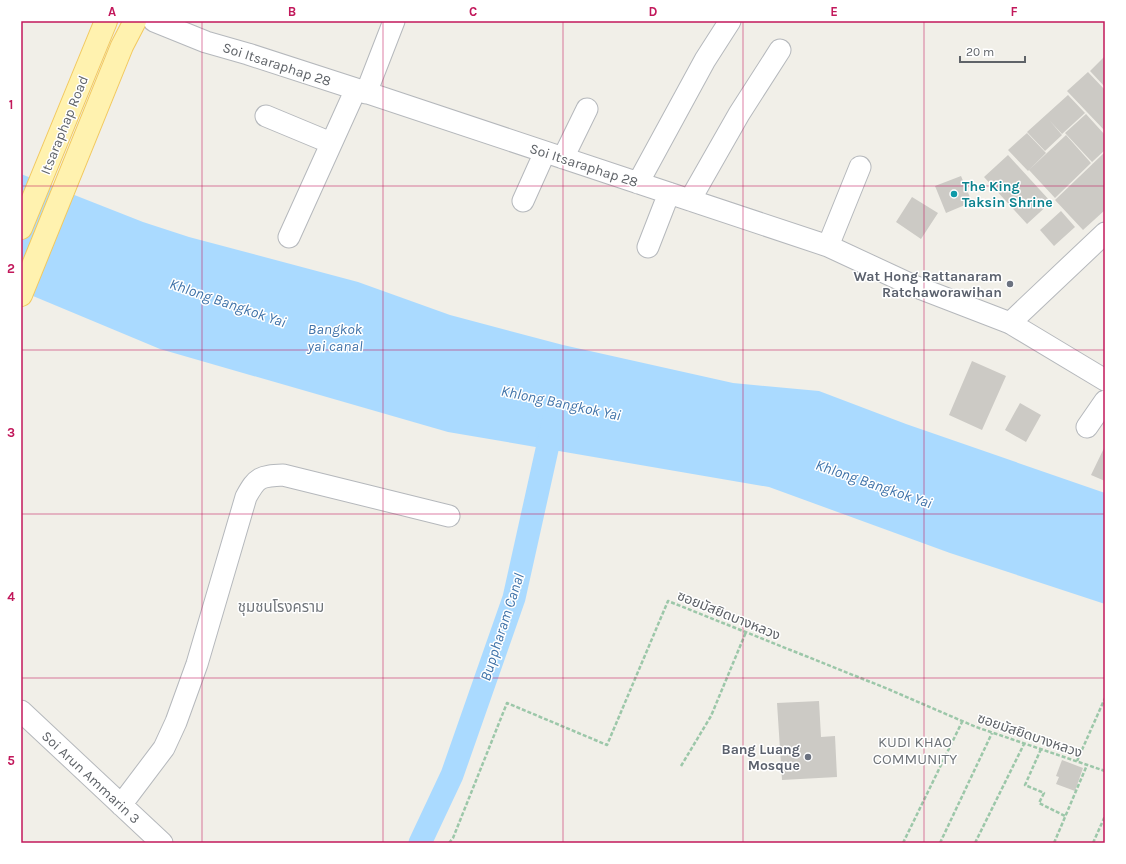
<svg xmlns="http://www.w3.org/2000/svg" width="1126" height="864" font-family="Karla,'Noto Sans Thai',sans-serif">
<style>
.water{fill:#aadaff}
.lines{fill:none;stroke-linecap:round;stroke-linejoin:round}
.canal{stroke:#aadaff;stroke-width:23}
.building{fill:#cccac5}
.minor-casing{stroke:#b5b8bc;stroke-width:23}
.major-casing{stroke:#f2c960;stroke-width:24}
.path{stroke:#9cc7a9;stroke-width:2.5;stroke-dasharray:4 2;stroke-linecap:butt}
.minor{stroke:#fff;stroke-width:21}
.major{stroke:#fff2af;stroke-width:22}
.grid{fill:none;stroke:#c2185b;stroke-width:1;stroke-opacity:0.55}
.culture-dot{fill:#0f9aa8;stroke:#fff;stroke-width:1.5}
.worship-dot{fill:#6b7280;stroke:#fff;stroke-width:1.5}
.labels{text-anchor:middle;stroke-width:3;stroke-linejoin:round;paint-order:stroke}
.street-label{font-size:14px;fill:#5f6368;stroke:#fff}
.culture-label{font-size:14px;font-weight:bold;fill:#0d838f;stroke:#fff;text-anchor:start}
.worship-label{font-size:14px;font-weight:bold;fill:#5b616d;stroke:#fff;text-anchor:end}
.water-label{font-size:15px;font-style:italic;fill:#4174aa;stroke:#fff}
.neighbourhood-label{font-size:15px;fill:#70757a;stroke:#fff}
.neatline{fill:none;stroke:#c2185b;stroke-width:1.5}
.grid-label{font-size:13px;text-anchor:middle;font-weight:bold;fill:#c2185b}
</style>
<rect width="100%" height="100%" fill="#f1efe8"/>
<path class="water" d="M 21,174 L 143,222 L 189,237 L 358,282 L 450,315 L 563,345 L 733,383 L 819,391 L 906,424 L 1105,493 L 1105,604 L 950,553 L 769,487 L 448,432 L 160,349 L 21,291 Z"/>
<g class="lines">
<path class="canal" d="M 420,843 L 452,775 L 514,598 L 554,418"/>
</g>
<path class="building" d="M 1105,56 L 1105,87 L 1090,71 Z
M 1088,72 L 1105,90 L 1105,131 L 1067,91 Z
M 1068,95 L 1085,113 L 1062,134 L 1050,121 L 1062,135 L 1045,151 L 1027,132 Z
M 1086,114 L 1105,135 L 1105,150 L 1092,162 L 1065,133 Z
M 1027,133 L 1046,153 L 1028,171 L 1008,150 Z
M 1066,135 L 1091,163 L 1055,198 L 1029,170 Z
M 1105,152 L 1105,210 L 1083,230 L 1055,200 Z
M 1008,155 L 1051,202 L 1027,224 L 984,177 Z
M 961,176 L 972,202 L 946,213 L 935,186 Z
M 912,197 L 938,213 L 921,239 L 896,222 Z
M 1061,211 L 1075,227 L 1054,246 L 1040,230 Z
M 972,361 L 1006,376 L 982,430 L 949,415 Z
M 1020,403 L 1041,415 L 1026,442 L 1005,430 Z
M 1105,446 L 1105,481 L 1091,475 Z
M 819,701 L 821,737 L 835,736 L 837,777 L 782,780 L 777,703 Z
M 1062,760 L 1083,768 L 1075,791 L 1056,784 L 1059,777 L 1056,776 Z"/>
<g class="lines">
<g class="minor-casing">
<path id="minor" d="M 154,21 L 206,42 L 248,54 L 356,89 L 828,246 L 914,286 L 1010,323 L 1105,380
M 366,93 L 394,21
M 266,116 L 331,143
M 563,158 L 587,109
M 638,183 L 705,60 L 730,21
M 690,200 L 739,114 L 780,50
M 523,201 L 545,152
M 289,237 L 356,89
M 828,246 L 860,167
M 648,247 L 669,193
M 1010,323 L 1105,233
M 1087,427 L 1105,401
M 21,711 L 162,843
M 121,805 L 164,748 L 176,722 L 197,664 L 246,497 C 257,477 260,476 283,475 L 449,516"/>
</g>
<g class="major-casing">
<path id="major" d="M 21,228 L 106,21
M 21,295 L 122,46 L 135,21"/>
</g>
<path class="path" d="M 1041,749 L 1025,785 L 1044,793 L 1039,803 L 1065,816
M 1077,761 L 1105,698
M 681,766 L 711,716 L 746,632
M 449,843 L 453,838 L 507,703 L 607,745 L 668,601 L 888,689 L 976,727 L 1105,771
M 903,843 L 962,722
M 940,843 L 992,733
M 975,843 L 1024,744
M 1054,843 L 1087,765
M 1093,843 L 1105,816"/>
<use href="#minor" class="minor"/>
<use href="#major" class="major"/>
</g>
<path class="grid" d="M 202,21 L 202,843M 383,21 L 383,843M 563,21 L 563,843M 743,21 L 743,843M 924,21 L 924,843M 21,186 L 1105,186M 21,350 L 1105,350M 21,514 L 1105,514M 21,678 L 1105,678"/>
<circle class="culture-dot" cx="954" cy="194" r="4"/>
<g class="worship-dot">
<circle cx="1010" cy="284" r="4"/>
<circle cx="808" cy="757" r="4"/>
</g>
<g class="labels">
<g class="street-label">
<text transform="translate(277 64) rotate(18)" y="5">Soi Itsaraphap 28</text>
<text transform="translate(64 125) rotate(-68)" y="5">Itsaraphap Road</text>
<text transform="translate(584 165) rotate(18)" y="5">Soi Itsaraphap 28</text>
<text transform="translate(729 615) rotate(22)" y="5">ซอยมัสยิดบางหลวง</text>
<text transform="translate(1030 735) rotate(19)" y="5">ซอยมัสยิดบางหลวง</text>
<text transform="translate(91 777) rotate(43)" y="5">Soi Arun Ammarin 3</text>
</g>
<g class="culture-label">
<text x="962" y="191">The King<tspan x="962" dy="16">Taksin Shrine</tspan></text>
</g>
<g class="worship-label">
<text x="1002" y="281">Wat Hong Rattanaram<tspan x="1002" dy="16">Ratchaworawihan</tspan></text>
<text x="800" y="754">Bang Luang<tspan x="800" dy="16">Mosque</tspan></text>
</g>
<g class="water-label">
<text transform="translate(228 303) rotate(19)" y="5">Khlong Bangkok Yai</text>
<text x="335" y="334">Bangkok<tspan x="335" dy="17">yai canal</tspan></text>
<text transform="translate(561 403) rotate(12)" y="5">Khlong Bangkok Yai</text>
<text transform="translate(874 484) rotate(19)" y="5">Khlong Bangkok Yai</text>
<text transform="translate(502 627) rotate(-72)" y="5">Buppharam Canal</text>
</g>
<g class="neighbourhood-label">
<text x="281" y="612">ชุมชนโรงคราม</text>
<text x="915" y="747">KUDI KHAO<tspan x="915" dy="17">COMMUNITY</tspan></text>
</g>
</g>
<rect width="1126" height="864" fill="none" stroke="#ffffff" stroke-width="44"/>
<path d="M960 56v6h65v-6" fill="none" stroke="#5f6368" stroke-width="2"/>
<text x="966" y="56" font-size="12" fill="#5f6368" stroke="#ffffff" stroke-width="3" paint-order="stroke">20 m</text>
<rect x="22" y="22" width="1082" height="820" class="neatline"/>
<g class="grid-label">
<text x="112" y="16">A</text>
<text x="292" y="16">B</text>
<text x="473" y="16">C</text>
<text x="653" y="16">D</text>
<text x="834" y="16">E</text>
<text x="1014" y="16">F</text>
<text x="11" y="109">1</text>
<text x="11" y="273">2</text>
<text x="11" y="437">3</text>
<text x="11" y="601">4</text>
<text x="11" y="765">5</text>
</g>
</svg>
